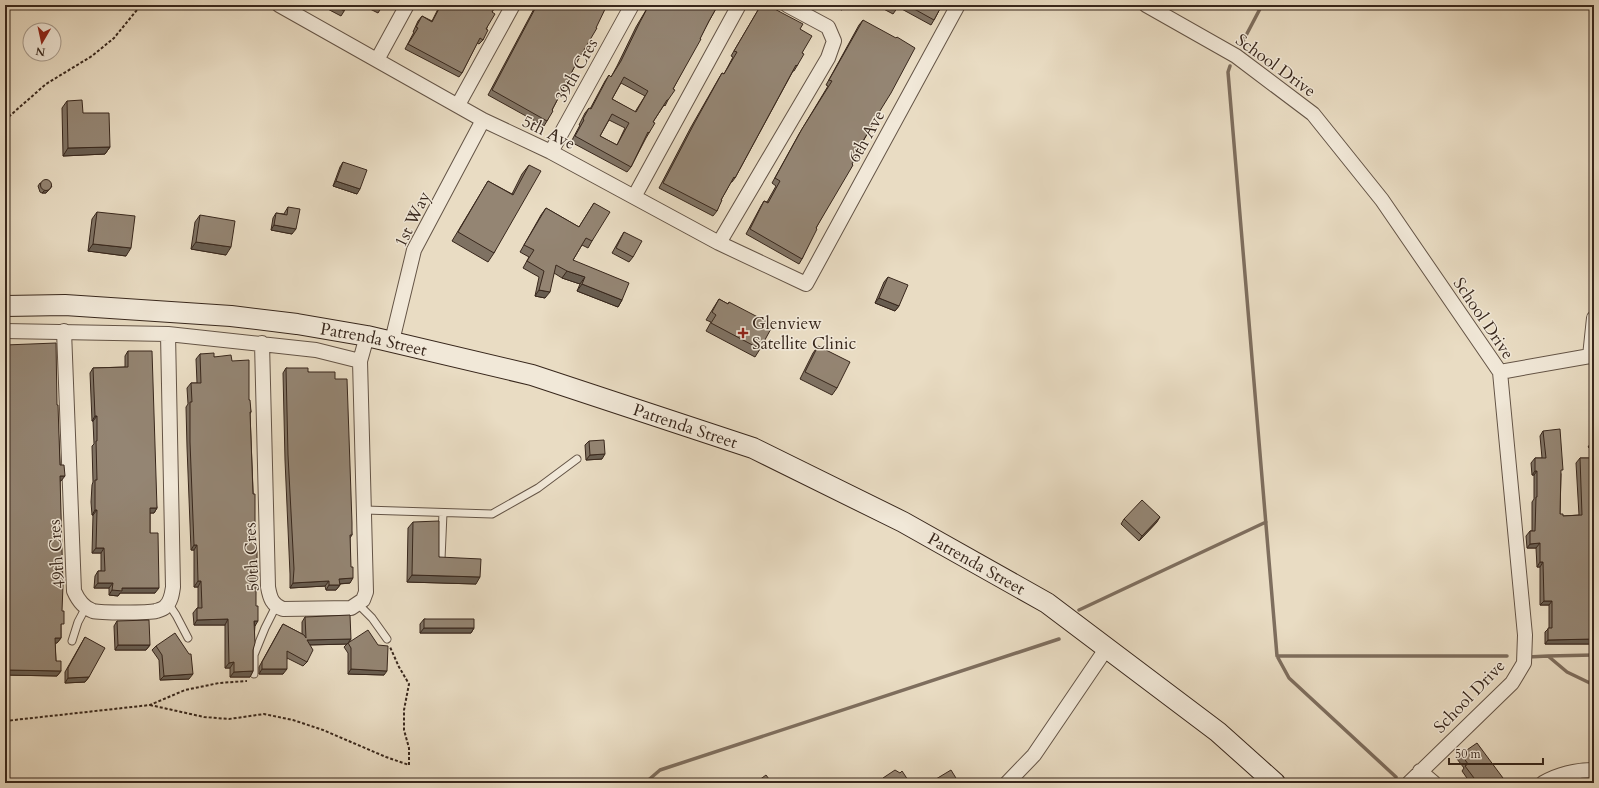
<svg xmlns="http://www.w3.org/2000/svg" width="1599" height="788" font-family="Cardo,serif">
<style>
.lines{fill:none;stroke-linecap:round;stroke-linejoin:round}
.stream{stroke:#7e6e5e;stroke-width:3.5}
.lane-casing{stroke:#645446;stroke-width:9}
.street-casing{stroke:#645446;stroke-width:16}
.secondary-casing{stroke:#38271c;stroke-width:22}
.path{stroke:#38271c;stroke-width:2;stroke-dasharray:3 2;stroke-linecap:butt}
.lane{stroke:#f1e8d8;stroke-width:7}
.street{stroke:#f1e8d8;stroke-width:14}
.secondary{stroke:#f1e8d8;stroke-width:20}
.wall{fill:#7f7263;stroke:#38271c;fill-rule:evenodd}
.shaded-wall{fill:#685d50;stroke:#38271c}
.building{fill:#948573;stroke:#38271c;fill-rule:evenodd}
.poi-dot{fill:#8f2418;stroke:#f1e8d8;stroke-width:1.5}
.labels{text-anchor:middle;stroke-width:3;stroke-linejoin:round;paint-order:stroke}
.street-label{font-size:17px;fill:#38271c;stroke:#f1e8d8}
.poi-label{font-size:17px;fill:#38271c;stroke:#f1e8d8;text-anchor:start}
</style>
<rect width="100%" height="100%" fill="#e9dcc3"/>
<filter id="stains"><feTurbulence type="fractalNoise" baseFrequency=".005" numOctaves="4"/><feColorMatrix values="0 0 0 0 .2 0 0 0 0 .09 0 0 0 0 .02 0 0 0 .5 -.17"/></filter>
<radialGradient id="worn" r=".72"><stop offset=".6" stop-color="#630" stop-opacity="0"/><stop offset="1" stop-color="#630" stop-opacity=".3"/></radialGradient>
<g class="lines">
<path class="stream" d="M 1241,45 L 1262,5
M 1230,66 L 1228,72 L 1277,656 L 1289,678 L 1396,777
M 1079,610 L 1266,522
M 1277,656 L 1507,656
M 1548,656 L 1594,655
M 1528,657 L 1548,656 L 1567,672 L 1594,685
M 645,783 L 660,770 L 1059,639"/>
<g class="lane-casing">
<path id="lane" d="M 365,510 L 492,514 L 538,488 L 577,459
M 441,559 L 443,513
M 168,603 L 176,615 L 188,638
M 358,604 L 372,618 L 387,639
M 72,641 L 78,622 L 86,607
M 254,674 L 254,655 L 265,628 L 276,606"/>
</g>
<g class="street-casing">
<path id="street" d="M 279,5 L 483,120 L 551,152 L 719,243 L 806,284 L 958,5
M 1146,5 L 1236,56 L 1313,114 L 1382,200 L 1500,372 L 1525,635 L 1524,663 L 1512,683 L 1409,783
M 377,60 L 407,5
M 458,105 L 513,5
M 551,152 L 632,5
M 634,197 L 739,5
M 719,243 L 828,58 L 834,41 L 828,27 L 787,5
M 5,331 L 168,334 L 316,350 L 360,361 L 367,336
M 64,331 L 74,591 C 78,600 84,608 93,611 C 100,613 149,613 156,611 C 159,610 163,609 165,607 C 171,602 172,594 173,587 L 168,334
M 392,341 L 414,250 L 483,120
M 262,343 L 268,587 C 270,598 272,605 283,609 L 351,608 L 363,600 L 366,592 L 360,361
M 1590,356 L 1594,318
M 1500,372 L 1590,356 L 1594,357
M 1420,771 L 1434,783
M 1007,783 L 1034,755 L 1106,649
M 1543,783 C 1559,774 1575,770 1594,770"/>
</g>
<g class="secondary-casing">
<g id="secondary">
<path id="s1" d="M 5,306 L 65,305 L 231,316 L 297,324 L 367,336 L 532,375 L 753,448 L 903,522 L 1047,603 L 1218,732 L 1275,783"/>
</g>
</g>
<path class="path" d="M 5,120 L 46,84 L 92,56 L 114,38 L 141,5
M 150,705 L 204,717 L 229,719 L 264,714 L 293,720 L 323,730 L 386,757 L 409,765 L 409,748 L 404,730 L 404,710 L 409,684 L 399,667 L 390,647
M 5,721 L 150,705 L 185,690 L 219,683 L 247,681"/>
<use href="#lane" class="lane"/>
<use href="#street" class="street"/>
<use href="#secondary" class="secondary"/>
</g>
<path class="wall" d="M 320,5 L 348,5 L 341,16 Z
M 362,5 L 383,5 L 378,13 Z
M 440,5 L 496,5 L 492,12 L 483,40 L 479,44 L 477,43 L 462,73 L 459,77 L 405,49 L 414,32 L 413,32 L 418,21 L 422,16 L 432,21 Z
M 536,5 L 607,5 L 578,60 L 552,110 L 547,121 L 544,126 L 488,95 Z
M 649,5 L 718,5 L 709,21 L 673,89 L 668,100 L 665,106 L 664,105 L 653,122 L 649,133 L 646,138 L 631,167 L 627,172 L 571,142 L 580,125 L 579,125 L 585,113 L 589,108 L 590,109 L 605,81 L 609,75 L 611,77 L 617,66 L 636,27 ZM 621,83 L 645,96 L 635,112 L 612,99 ZM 609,120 L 625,128 L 617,145 L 600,136 Z
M 761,5 L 800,29 L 802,53 L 797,66 L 794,71 L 793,71 L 735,178 L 732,182 L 731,182 L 721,200 L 717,211 L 713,216 L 659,188 L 691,127 L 719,78 L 722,73 L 724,74 L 733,57 L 731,56 Z
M 819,5 L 825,5 L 824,7 Z
M 838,5 L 850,5 L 841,10 Z
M 876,5 L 942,5 L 934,20 L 931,25 L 898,7 L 893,14 Z
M 863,20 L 878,114 L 816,228 L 802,259 L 799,264 L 746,234 L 761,206 L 764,201 L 767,202 L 776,186 L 772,183 L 799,134 L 828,86 L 826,85 L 859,25 Z
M 67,101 L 83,113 L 110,147 L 105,154 L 63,156 L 62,108 Z
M 343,162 L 357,194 L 333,186 L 340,167 Z
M 529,165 L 494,253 L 488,262 L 452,241 L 488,181 L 512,194 L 522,174 Z
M 40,183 L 52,186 L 46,193 L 42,193 L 40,192 L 38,186 Z
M 594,203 L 592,241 L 588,248 L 582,245 L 573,260 L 622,300 L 618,307 L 577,291 L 580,284 L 562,278 L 554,273 L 545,298 L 535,296 L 539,277 L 523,268 L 529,257 L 520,252 L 541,215 L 546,208 L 579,227 Z
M 288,207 L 292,234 L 271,230 L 273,218 L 276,213 L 284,214 L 285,212 Z
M 97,212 L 126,256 L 88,251 L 92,219 Z
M 200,215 L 226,255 L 191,249 L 195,222 Z
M 624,232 L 633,257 L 629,262 L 612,253 L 621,237 Z
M 888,277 L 899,306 L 895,311 L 875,303 L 884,282 Z
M 719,299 L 728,304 L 729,302 L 760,349 L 755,357 L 706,331 L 711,322 L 706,320 L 714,307 Z
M 818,346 L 837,388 L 832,395 L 800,379 L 813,353 Z
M 128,351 L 157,508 L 154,513 L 150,513 L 150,533 L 155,593 L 120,593 L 118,596 L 109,595 L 109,588 L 94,588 L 95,576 L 98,571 L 101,571 L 101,553 L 92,553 L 93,515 L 92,515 L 91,502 L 92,485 L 93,482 L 92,446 L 94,444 L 93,421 L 92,421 L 90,373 L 93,368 L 125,367 L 125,356 Z
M 200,354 L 214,357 L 232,361 L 249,400 L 251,412 L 250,414 L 256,566 L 255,626 L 253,650 L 253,671 L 250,677 L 230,677 L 230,668 L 225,668 L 225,625 L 194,625 L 193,613 L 197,608 L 198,608 L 198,587 L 194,587 L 194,550 L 191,550 L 187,447 L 186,407 L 188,404 L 187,388 L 191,383 L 197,383 L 196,359 Z
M 286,368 L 308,372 L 335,379 L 352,535 L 350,538 L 350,583 L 340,584 L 340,585 L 336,590 L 326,590 L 325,586 L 290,588 L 290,574 L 285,460 L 283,373 Z
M 57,405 L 61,481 L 60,481 L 61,638 L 57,643 L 55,643 L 56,661 L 61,671 L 57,676 L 5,675 L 5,631 Z
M 1543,431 L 1561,474 L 1560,514 L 1563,516 L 1579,515 L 1576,463 L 1580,458 L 1594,458 L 1594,644 L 1545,644 L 1545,632 L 1549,628 L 1549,605 L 1540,605 L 1540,567 L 1537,567 L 1536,548 L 1527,548 L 1526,536 L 1530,531 L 1532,531 L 1532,502 L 1534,499 L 1534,475 L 1532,475 L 1531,463 L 1535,458 L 1542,458 L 1540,436 Z
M 1594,438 L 1594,452 L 1588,447 Z
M 589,441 L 602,459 L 586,460 L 585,445 Z
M 1124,519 L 1157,522 L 1139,541 L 1121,524 Z
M 413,522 L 439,557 L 476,584 L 407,582 L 408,528 Z
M 305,617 L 351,639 L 349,642 L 384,675 L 348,674 L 348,653 L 344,647 L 347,644 L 310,645 L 307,662 L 303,666 L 287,658 L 283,674 L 259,674 L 259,667 L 280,629 L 283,624 L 302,634 L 302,622 Z
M 424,619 L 474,628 L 471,633 L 420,633 L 420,624 Z
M 117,621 L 150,645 L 146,650 L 115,650 L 114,626 Z
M 85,637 L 89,677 L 85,682 L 65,683 L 65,672 Z
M 156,646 L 189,679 L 160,680 L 159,660 L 152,650 Z
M 1461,754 L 1503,778 L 1500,783 L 1466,783 L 1469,781 L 1462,771 L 1464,768 L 1457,759 Z
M 883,778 L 910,783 L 879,783 Z
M 936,779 L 959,783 L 933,783 Z"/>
<path class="shaded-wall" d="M 844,5 L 850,5 L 841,10 Z
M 110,147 L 105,154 L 63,156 L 68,148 Z
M 336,181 L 360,189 L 357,194 L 333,186 Z
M 52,186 L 46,193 L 42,193 L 44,191 Z
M 274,225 L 296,229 L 292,234 L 271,230 Z
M 196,242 L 231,247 L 226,255 L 191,249 Z
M 93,244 L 131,248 L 126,256 L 88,251 Z
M 567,271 L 585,277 L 580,284 L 562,278 Z
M 582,284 L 622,300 L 618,307 L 577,291 Z
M 539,290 L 550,292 L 545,298 L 535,296 Z
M 879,298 L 899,306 L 895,311 L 875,303 Z
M 95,416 L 97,416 L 93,421 L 92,421 Z
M 605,454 L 602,459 L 586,460 L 590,455 Z
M 1535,471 L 1537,471 L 1534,475 L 1532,475 Z
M 60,476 L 65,476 L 61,481 L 56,481 Z
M 150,508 L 157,508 L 154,513 L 146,513 Z
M 95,510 L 97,510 L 93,515 L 92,515 Z
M 1160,517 L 1157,522 L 1139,541 L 1142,536 Z
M 1540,543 L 1536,548 L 1527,548 L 1530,544 Z
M 194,545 L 197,545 L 194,550 L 191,550 Z
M 96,548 L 104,548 L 101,553 L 92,553 Z
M 1540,562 L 1543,562 L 1540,567 L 1537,567 Z
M 412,575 L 480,577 L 476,584 L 407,582 Z
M 353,578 L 350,583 L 336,584 L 339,579 Z
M 198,581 L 201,581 L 198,587 L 194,587 Z
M 329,581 L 325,586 L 290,588 L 293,583 Z
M 98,583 L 113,583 L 109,588 L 94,588 Z
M 329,585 L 340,585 L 336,590 L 326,590 Z
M 122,588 L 159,588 L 155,593 L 120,593 L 118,596 L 109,595 L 112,590 Z
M 1544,601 L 1552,601 L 1549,605 L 1540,605 Z
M 228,619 L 225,625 L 194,625 L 197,620 Z
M 254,621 L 258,621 L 255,626 Z
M 5,626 L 9,626 L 5,631 Z
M 424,628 L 474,628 L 471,633 L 420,633 Z
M 55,638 L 61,638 L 57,643 L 52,643 Z
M 351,639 L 348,643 L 347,644 L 304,645 L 307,640 Z
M 1594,639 L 1594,644 L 1545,644 L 1548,640 Z
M 118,645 L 150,645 L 146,650 L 115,650 Z
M 234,662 L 230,668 L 225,668 L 229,663 Z
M 262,669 L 287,669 L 283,674 L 259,674 Z
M 351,669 L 387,671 L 384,675 L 348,674 Z
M 8,670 L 61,671 L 57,676 L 5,675 Z
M 253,671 L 250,677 L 230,677 L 234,672 Z
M 193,674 L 189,679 L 160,680 L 164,676 Z
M 89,677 L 85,682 L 65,683 L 68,678 Z
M 1503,778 L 1500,783 L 1497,783 Z"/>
<path class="building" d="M 333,5 L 348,5 L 344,11 Z
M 375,5 L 383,5 L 381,8 Z
M 441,5 L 496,5 L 492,12 L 495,14 L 486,29 L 488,30 L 483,40 L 480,38 L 462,73 L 408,44 L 418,28 L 416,27 L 422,16 L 432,22 Z
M 537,5 L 607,5 L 596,28 L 597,28 L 578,60 L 552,110 L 553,111 L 547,121 L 492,90 Z
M 649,5 L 718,5 L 709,21 L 700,39 L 701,39 L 673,89 L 675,90 L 668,100 L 667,100 L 653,122 L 655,123 L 649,133 L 648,132 L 631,167 L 575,136 L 584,120 L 583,119 L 589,108 L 591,109 L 609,75 L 611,77 L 621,61 L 640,22 ZM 624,77 L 648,91 L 636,112 L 612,99 ZM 612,114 L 629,123 L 617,145 L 600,136 Z
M 761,5 L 767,5 L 803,24 L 800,29 L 812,36 L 802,53 L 804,54 L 797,66 L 796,65 L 735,178 L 734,177 L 721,200 L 722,200 L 717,211 L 663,183 L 695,122 L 722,73 L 724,74 L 737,52 L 734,51 Z
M 889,5 L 899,5 L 897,9 Z
M 907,5 L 942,5 L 934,20 Z
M 863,20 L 896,38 L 897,37 L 915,48 L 891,93 L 878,114 L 879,114 L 860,146 L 862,147 L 852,164 L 853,165 L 816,228 L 817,229 L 802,259 L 750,229 L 764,201 L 768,203 L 780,181 L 775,178 L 802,129 L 832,81 L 829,80 Z
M 82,100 L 83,113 L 109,113 L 110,147 L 68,148 L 67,101 Z
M 343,162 L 367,170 L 360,189 L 336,181 Z
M 529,165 L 541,171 L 494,253 L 458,232 L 488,181 L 513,195 Z
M40.5 185a5.5 5.5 0 1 1 11 0a5.5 5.5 0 1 1-11 0Z
M 594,203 L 610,212 L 592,241 L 586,238 L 573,260 L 629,283 L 622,300 L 582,284 L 585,277 L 567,271 L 556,265 L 550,292 L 539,290 L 544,271 L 527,261 L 534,250 L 524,245 L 546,208 L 579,227 Z
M 288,207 L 300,209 L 296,229 L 274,225 L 276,213 L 287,215 Z
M 97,212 L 135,216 L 131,248 L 93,244 Z
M 200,215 L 235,221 L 231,247 L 196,242 Z
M 624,232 L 642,241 L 633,257 L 616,248 Z
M 888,277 L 908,285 L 899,306 L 879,298 Z
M 719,299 L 728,304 L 729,302 L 773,325 L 760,349 L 711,323 L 716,315 L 712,312 Z
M 56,343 L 57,405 L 58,405 L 60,465 L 64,465 L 65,476 L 60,476 L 63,585 L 62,611 L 64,611 L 64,624 L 61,624 L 61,638 L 55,638 L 56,661 L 61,661 L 61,671 L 8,670 L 9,626 L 5,626 L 5,345 Z
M 818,346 L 850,362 L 837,388 L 805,372 Z
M 128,351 L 152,351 L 157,508 L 150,508 L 150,533 L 158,533 L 159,588 L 122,588 L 122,591 L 112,590 L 113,583 L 98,583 L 98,571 L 105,571 L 104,548 L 96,548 L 97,510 L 95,510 L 95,480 L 97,480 L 96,441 L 97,441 L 97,416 L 95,416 L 93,368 L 128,367 Z
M 214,353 L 214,357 L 231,355 L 232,361 L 249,360 L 249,400 L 250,400 L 251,412 L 250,412 L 253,494 L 255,494 L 255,549 L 257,549 L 257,564 L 256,564 L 256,606 L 258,606 L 258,621 L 254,621 L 255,643 L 253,650 L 253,671 L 234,672 L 234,662 L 229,663 L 228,619 L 197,620 L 197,608 L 202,608 L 201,581 L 198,581 L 197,545 L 194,545 L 190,442 L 190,402 L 192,402 L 191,383 L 201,383 L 200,354 Z
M 286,368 L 308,368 L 308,372 L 335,372 L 335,379 L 347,379 L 352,523 L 352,535 L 350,535 L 351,567 L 353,567 L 353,578 L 339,579 L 340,585 L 329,585 L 329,581 L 293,583 L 294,569 L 288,455 Z
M 1560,429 L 1563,470 L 1561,470 L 1560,514 L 1563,514 L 1563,516 L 1582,515 L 1580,458 L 1594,458 L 1594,639 L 1548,640 L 1548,628 L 1552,628 L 1552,601 L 1544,601 L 1543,562 L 1540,562 L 1540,543 L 1530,544 L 1530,531 L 1535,531 L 1536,497 L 1537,497 L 1537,471 L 1535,471 L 1535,458 L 1546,458 L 1543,431 Z
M 1594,438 L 1594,444 L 1591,442 Z
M 604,440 L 605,454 L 590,455 L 589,441 Z
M 1142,500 L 1160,517 L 1142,536 L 1124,519 Z
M 439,521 L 439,557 L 481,559 L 480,577 L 412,575 L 413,522 Z
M 350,615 L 351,639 L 307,640 L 313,650 L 307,662 L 287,651 L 287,669 L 262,669 L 262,662 L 283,624 L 304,635 L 306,638 L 305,617 Z
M 424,619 L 474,619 L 474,628 L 424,628 Z
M 149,620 L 150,645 L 118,645 L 117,621 Z
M 368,630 L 378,645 L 388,646 L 387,671 L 351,669 L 351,648 L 348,643 Z
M 175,633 L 189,654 L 191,654 L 193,674 L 164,676 L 162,655 L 156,646 Z
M 85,637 L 105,648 L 89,677 L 68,678 L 68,668 Z
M 1477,743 L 1503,778 L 1497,783 L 1466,783 L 1474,778 L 1465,766 L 1468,764 L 1461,754 Z
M 895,770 L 900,773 L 902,771 L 910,783 L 886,783 L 883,778 Z
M 951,770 L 959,783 L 939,783 L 936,779 Z
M 766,775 L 772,783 L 755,783 Z
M 543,779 L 585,780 L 585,783 L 543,783 Z
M 457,782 L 488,783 L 457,783 Z"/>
<path class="poi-dot" d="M741 327h4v4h4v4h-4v4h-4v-4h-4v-4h4z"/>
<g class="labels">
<g class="street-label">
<text transform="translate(1276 65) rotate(36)" y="6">School Drive</text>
<text transform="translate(576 70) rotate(-61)" y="6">39th Cres</text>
<text transform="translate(549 132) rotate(26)" y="6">5th Ave</text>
<text transform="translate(866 136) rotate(-61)" y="6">6th Ave</text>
<text transform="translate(412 219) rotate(-64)" y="6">1st Way</text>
<text transform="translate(1484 318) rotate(56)" y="6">School Drive</text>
<text dy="6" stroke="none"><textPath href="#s1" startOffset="371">Patrenda Street</textPath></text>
<text dy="6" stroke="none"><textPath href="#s1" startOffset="695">Patrenda Street</textPath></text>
<text transform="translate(56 554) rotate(-94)" y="6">49th Cres</text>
<text transform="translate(251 557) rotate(-93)" y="6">50th Cres</text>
<text dy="6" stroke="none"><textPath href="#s1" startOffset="1018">Patrenda Street</textPath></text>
<text transform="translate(1469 696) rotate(-46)" y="6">School Drive</text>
</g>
<g class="poi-label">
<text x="752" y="329">Glenview<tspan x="752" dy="20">Satellite Clinic</tspan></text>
</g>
</g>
<rect width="1599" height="788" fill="none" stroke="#e9dcc3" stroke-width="20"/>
<rect x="6" y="6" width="1587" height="776" fill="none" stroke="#38271c" stroke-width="2"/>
<rect x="10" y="10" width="1579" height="768" fill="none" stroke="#38271c"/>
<g transform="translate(42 42) rotate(189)"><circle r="19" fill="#f1e8d8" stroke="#a79b8d"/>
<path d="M0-3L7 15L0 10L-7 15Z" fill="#8f2418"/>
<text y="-6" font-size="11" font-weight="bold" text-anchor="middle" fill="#38271c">N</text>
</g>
<path d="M1449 758v6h94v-6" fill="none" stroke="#38271c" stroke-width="2"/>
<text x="1455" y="758" font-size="12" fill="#38271c" stroke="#f1e8d8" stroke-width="3" paint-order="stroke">50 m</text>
<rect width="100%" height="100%" filter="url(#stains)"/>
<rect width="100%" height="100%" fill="url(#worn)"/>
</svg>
